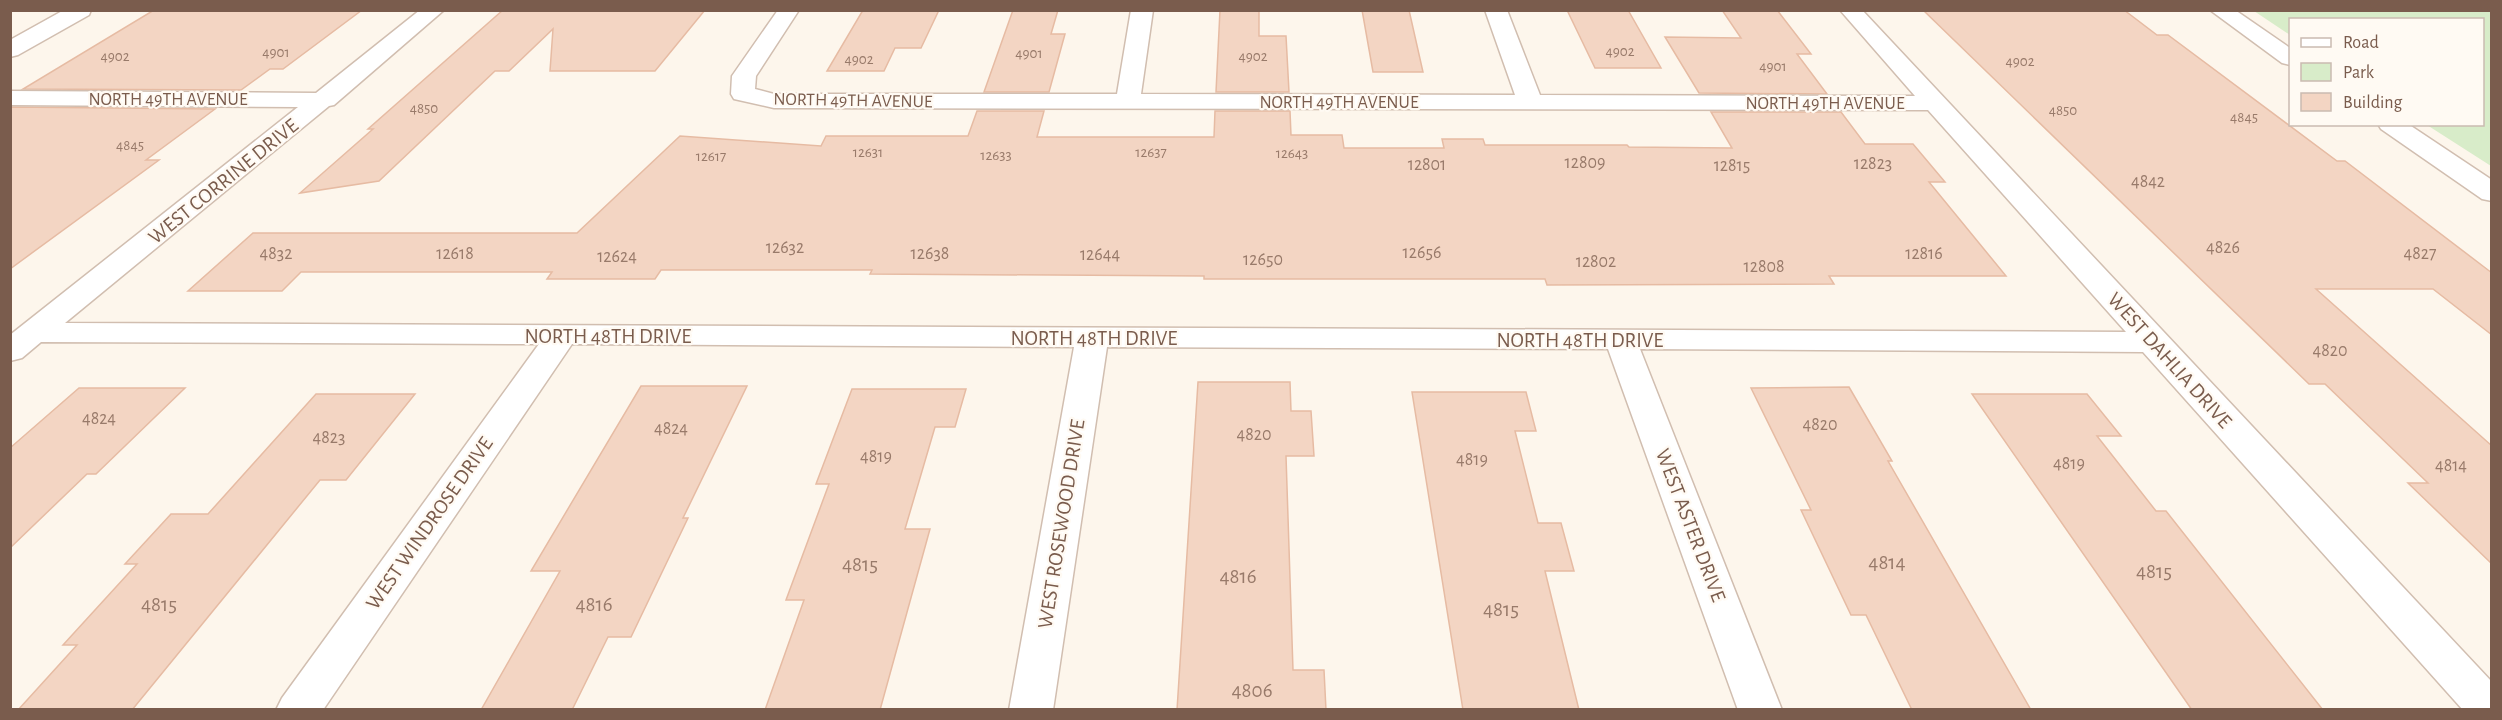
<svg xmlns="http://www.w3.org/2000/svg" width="2502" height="720" font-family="'Alegreya Sans',sans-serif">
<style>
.green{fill:#d8ecc9}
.building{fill:#f3d5c3;stroke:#e6bba3;stroke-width:1.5}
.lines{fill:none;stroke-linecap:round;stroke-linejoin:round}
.minor-casing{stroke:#d1beb0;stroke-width:3}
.tertiary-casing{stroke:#d1beb0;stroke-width:3}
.minor{fill:#fff;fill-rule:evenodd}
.tertiary{fill:#fff;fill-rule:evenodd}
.labels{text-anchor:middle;stroke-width:4.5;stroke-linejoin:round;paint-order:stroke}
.far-number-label{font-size:15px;fill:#987a6a}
.far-street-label{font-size:18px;fill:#7a5c4d;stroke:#fffaf3}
.number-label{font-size:18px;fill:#987a6a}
.street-label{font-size:21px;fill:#7a5c4d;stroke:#fffaf3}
.near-number-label{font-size:21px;fill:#987a6a}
</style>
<rect width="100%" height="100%" fill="#fdf6ec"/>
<path class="green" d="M 2254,11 L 2491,11 L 2491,166 L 2427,125 L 2482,124 L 2482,20 L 2290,20 L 2290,35 Z"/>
<path class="building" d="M 154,10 L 362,10 L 283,69 L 270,69 L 241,90 L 23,89 Z
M 503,10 L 705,10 L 655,71 L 550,71 L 553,29 L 509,71 L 495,71 L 379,181 L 300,193 L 373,129 L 368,129 Z
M 863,10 L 939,10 L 921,48 L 895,48 L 884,71 L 827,71 Z
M 1013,10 L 1058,10 L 1051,34 L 1065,34 L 1049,92 L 984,92 Z
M 1220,10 L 1259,10 L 1259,36 L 1286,36 L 1289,92 L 1216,92 Z
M 1362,10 L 1409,10 L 1423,72 L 1373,72 Z
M 1567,10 L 1628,10 L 1661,68 L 1595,68 Z
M 1722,10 L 1777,10 L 1811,54 L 1797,54 L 1827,94 L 1699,93 L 1665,37 L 1741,38 Z
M 1923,10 L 2124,10 L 2157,35 L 2168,35 L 2337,161 L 2345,161 L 2492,273 L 2492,335 L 2433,289 L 2316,289 L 2492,446 L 2492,564 L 2408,483 L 2428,483 L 2325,384 L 2309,384 Z
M 10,107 L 215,109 L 146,160 L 159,160 L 10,269 Z
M 977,111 L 1044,111 L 1037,137 L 1214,137 L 1215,111 L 1290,111 L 1291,135 L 1342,135 L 1344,148 L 1444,148 L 1442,139 L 1483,139 L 1485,145 L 1627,145 L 1629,147 L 1732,148 L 1711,112 L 1841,112 L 1865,144 L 1913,144 L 1945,182 L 1929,182 L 2006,276 L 1829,276 L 1834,284 L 1547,285 L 1545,279 L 1204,279 L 1204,276 L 870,274 L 872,270 L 661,270 L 655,279 L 547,279 L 552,272 L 301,272 L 282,291 L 188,291 L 253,233 L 577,233 L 680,136 L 821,146 L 826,136 L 968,136 Z
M 1198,382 L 1290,382 L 1291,411 L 1311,411 L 1314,456 L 1286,456 L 1293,670 L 1324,670 L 1326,710 L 1177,710 Z
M 641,386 L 747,386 L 683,518 L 688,518 L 631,637 L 608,637 L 572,710 L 481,710 L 560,571 L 531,571 Z
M 1849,387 L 1892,461 L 1888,461 L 2031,710 L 1912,710 L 1866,615 L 1851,615 L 1801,510 L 1811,510 L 1751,388 Z
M 79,388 L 185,388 L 96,474 L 87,474 L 10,548 L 10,448 Z
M 852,389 L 966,389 L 955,427 L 935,427 L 905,529 L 930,529 L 880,710 L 765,710 L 804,600 L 786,600 L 829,484 L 816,484 Z
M 1412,392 L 1526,392 L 1536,431 L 1515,431 L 1538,523 L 1561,523 L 1574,571 L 1545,571 L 1579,710 L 1463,710 Z
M 316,394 L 415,394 L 346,480 L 320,480 L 132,710 L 18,710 L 77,645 L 63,645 L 137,564 L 125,564 L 171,514 L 208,514 Z
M 1972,394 L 2087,394 L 2121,436 L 2097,436 L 2156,511 L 2166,511 L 2323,710 L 2192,710 Z"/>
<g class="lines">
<g class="minor-casing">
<path id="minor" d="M 64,10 L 91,10 L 89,15 L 18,55 L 10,57 L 10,40 Z
M 420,10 L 444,10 L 334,105 L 329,106 L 65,323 L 2126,332 L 1928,110 L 774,108 L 734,99 L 731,94 L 732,76 L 778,10 L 799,10 L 756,76 L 755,89 L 774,94 L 1117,94 L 1131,10 L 1153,10 L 1141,94 L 1515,95 L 1485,10 L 1507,10 L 1540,95 L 1915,96 L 1840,10 L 1862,10 L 2492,682 L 2492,710 L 2463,710 L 2143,352 L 1640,349 L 1782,710 L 1738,710 L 1608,349 L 1107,347 L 1053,710 L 1009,710 L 1074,347 L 572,344 L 323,710 L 276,710 L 282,698 L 539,344 L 41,342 L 22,358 L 10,361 L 10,335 L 298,107 L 10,105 L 10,91 L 316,93 Z"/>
</g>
<g class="tertiary-casing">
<path id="tertiary" d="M 2210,10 L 2235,10 L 2290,48 L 2290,65 L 2282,63 Z
M 2378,124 L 2408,124 L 2492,180 L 2492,201 L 2482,199 L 2381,129 Z"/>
</g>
<use href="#minor" class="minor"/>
<use href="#tertiary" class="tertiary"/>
</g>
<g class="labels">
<g class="far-number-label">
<text x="1620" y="56">4902</text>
<text x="276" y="57">4901</text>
<text x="1029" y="58">4901</text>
<text x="115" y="61">4902</text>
<text x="1253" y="61">4902</text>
<text x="859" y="64">4902</text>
<text x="2020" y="66">4902</text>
<text x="1773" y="71">4901</text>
<text x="424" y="113">4850</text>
<text x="2063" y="115">4850</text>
<text x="2244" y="122">4845</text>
<text x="130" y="150">4845</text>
<text x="868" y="157">12631</text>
<text x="1151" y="157">12637</text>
<text x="1292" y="158">12643</text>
<text x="996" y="160">12633</text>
<text x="711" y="161">12617</text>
</g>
<g class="far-street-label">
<text x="168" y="105">NORTH 49TH AVENUE</text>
<text transform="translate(853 100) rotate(1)" y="6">NORTH 49TH AVENUE</text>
<text x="1339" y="108">NORTH 49TH AVENUE</text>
<text x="1825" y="109">NORTH 49TH AVENUE</text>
</g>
<g class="number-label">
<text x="1585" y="168">12809</text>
<text x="1873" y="169">12823</text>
<text x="1427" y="170">12801</text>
<text x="1732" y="171">12815</text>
<text x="2148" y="187">4842</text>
<text x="785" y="253">12632</text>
<text x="2223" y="253">4826</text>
<text x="1422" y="258">12656</text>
<text x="276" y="259">4832</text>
<text x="455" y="259">12618</text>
<text x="930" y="259">12638</text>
<text x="1924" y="259">12816</text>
<text x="2420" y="259">4827</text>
<text x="1100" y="260">12644</text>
<text x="617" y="262">12624</text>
<text x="1263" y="265">12650</text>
<text x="1596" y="267">12802</text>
<text x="1764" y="272">12808</text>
<text x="2330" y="356">4820</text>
<text x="99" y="424">4824</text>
<text x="1820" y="430">4820</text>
<text x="671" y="434">4824</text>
<text x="1254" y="440">4820</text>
<text x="329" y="443">4823</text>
<text x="876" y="462">4819</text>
<text x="1472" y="465">4819</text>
<text x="2069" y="469">4819</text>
<text x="2451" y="471">4814</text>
</g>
<g class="street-label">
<text transform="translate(223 181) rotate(-39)" y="7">WEST CORRINE DRIVE</text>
<text x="608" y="343">NORTH 48TH DRIVE</text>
<text x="1094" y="345">NORTH 48TH DRIVE</text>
<text x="1580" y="347">NORTH 48TH DRIVE</text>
<text transform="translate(2170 360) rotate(48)" y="7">WEST DAHLIA DRIVE</text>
<text transform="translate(429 523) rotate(-55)" y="7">WEST WINDROSE DRIVE</text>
<text transform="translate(1061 524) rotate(-81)" y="7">WEST ROSEWOOD DRIVE</text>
<text transform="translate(1691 525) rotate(69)" y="7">WEST ASTER DRIVE</text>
</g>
<g class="near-number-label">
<text x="1887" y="569">4814</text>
<text x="860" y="571">4815</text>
<text x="2154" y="578">4815</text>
<text x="1238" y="583">4816</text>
<text x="159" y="611">4815</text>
<text x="594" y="611">4816</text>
<text x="1501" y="616">4815</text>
<text x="1252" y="697">4806</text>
</g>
</g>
<rect width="2502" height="720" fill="none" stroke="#7a5c4d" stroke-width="24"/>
<rect x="2289" y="18" width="195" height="108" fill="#fffaf3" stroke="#cabbb1" stroke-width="1.5"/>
<rect x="2301" y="38" width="30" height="9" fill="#ffffff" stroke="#cabbb1" stroke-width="1.5"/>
<text x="2343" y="48" font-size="18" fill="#7a5c4d">Road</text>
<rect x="2301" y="63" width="30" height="18" fill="#d8ecc9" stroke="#cabbb1" stroke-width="1.5"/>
<text x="2343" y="78" font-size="18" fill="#7a5c4d">Park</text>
<rect x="2301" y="93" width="30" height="18" fill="#f3d5c3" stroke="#cabbb1" stroke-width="1.5"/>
<text x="2343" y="108" font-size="18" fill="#7a5c4d">Building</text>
</svg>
